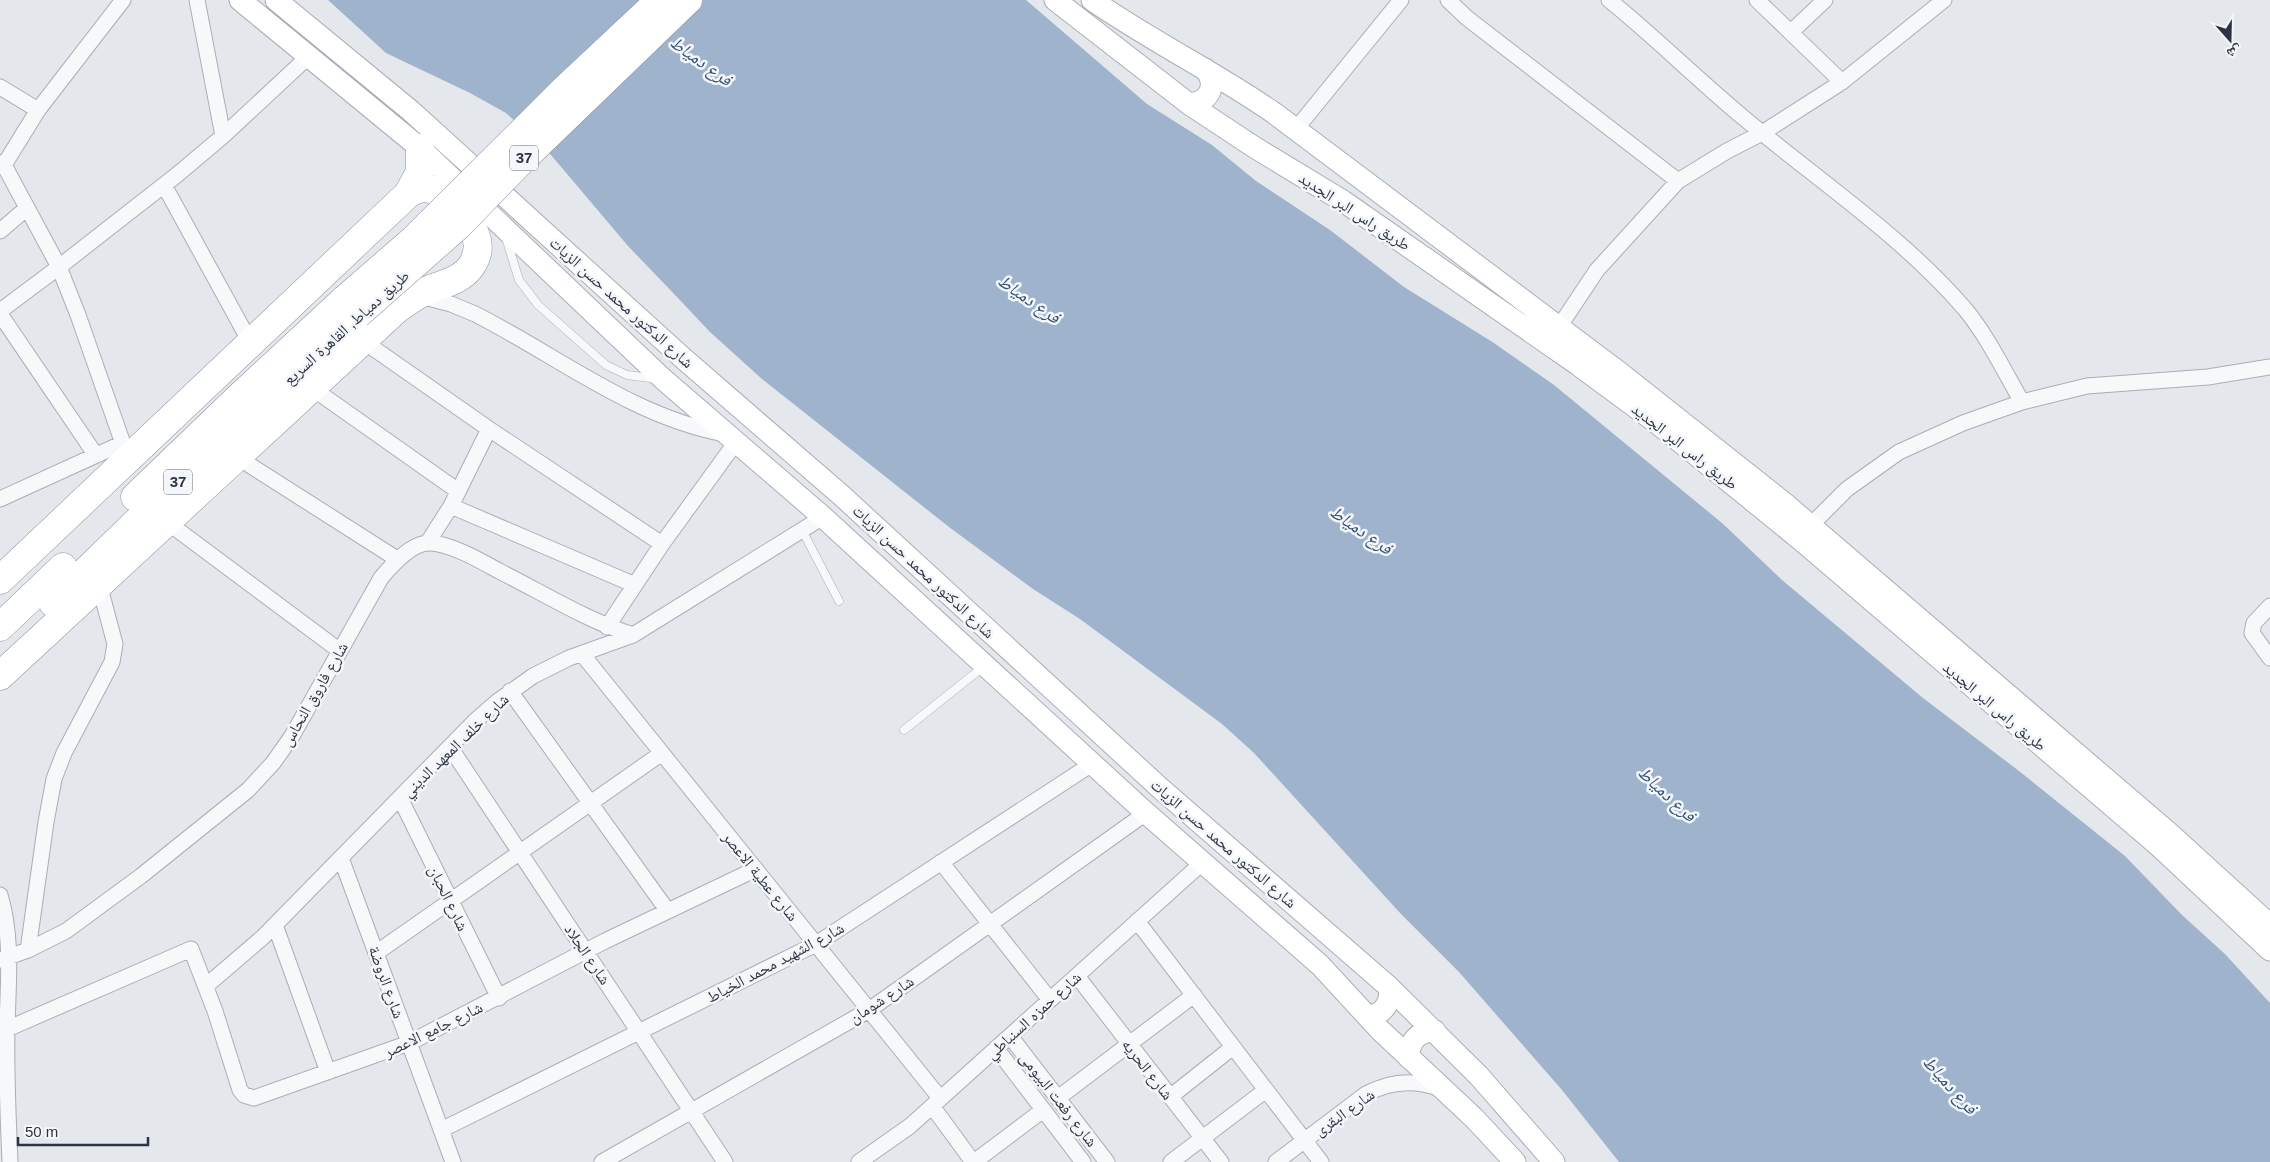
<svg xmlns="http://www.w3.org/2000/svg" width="2270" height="1162" font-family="Arial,'Noto Naskh Arabic',sans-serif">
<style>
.water{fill:#9fb4cc}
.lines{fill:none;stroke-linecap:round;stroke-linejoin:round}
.lane-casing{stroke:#a9aeb7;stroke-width:9}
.street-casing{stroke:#a9aeb7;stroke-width:17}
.secondary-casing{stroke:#a9aeb7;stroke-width:23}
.highway-casing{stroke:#8b94a3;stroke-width:29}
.lane{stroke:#f7f8fa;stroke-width:8}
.street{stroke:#f7f8fa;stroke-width:15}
.secondary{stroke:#fff;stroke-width:21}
.highway{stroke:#fff;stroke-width:28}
.highway-bridge-casing{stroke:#8b94a3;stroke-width:29;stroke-linecap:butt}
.highway-bridge{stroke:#fff;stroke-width:28}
.labels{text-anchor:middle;stroke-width:5;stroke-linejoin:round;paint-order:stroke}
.shield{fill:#f4f6f9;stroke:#676e7b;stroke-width:1}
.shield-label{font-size:15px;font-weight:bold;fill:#2b3445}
.street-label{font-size:16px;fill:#2b3445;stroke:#f4f6f9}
.water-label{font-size:18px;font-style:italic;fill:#34527a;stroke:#f4f6f9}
</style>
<rect width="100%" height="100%" fill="#e4e7ec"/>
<path class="water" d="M 328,0 L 1026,0 L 1147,104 L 1212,145 L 1256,181 L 1330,230 L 1404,287 L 1494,343 L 1554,385 L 1722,523 L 1782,580 L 1923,698 L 2019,771 L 2125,856 L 2182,915 L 2225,954 L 2270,1003 L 2270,1162 L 1619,1162 L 1562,1090 L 1459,972 L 1401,914 L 1254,753 L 1222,724 L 1080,619 L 1033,589 L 949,527 L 762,379 L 710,332 L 677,297 L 628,246 L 551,155 L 506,113 L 470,93 L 386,53 Z"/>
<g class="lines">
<g class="lane-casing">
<path id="lane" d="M 506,238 L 519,280 L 538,305 L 606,365 L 627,375 L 658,379
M 802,530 L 839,601
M 904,730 L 983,667"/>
</g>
<g class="street-casing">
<path id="street" d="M 197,0 L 223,136
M 1448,0 L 1467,18 L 1678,181
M 1609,0 C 1656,38 1699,81 1745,119 C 1819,181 1902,236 1965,309 C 1988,337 2004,371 2022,402
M 1757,0 L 1842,82
M 1791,32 L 1825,0
M 0,87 L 38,110
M 1296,129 L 1401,0
M 0,163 L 4,165 L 59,267 L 0,311
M 4,165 L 38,110 L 123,0
M 164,185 L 250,342
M 0,231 L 27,208
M 420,296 L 451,304 L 475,314 C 558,356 633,417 725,434
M 0,314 L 95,454
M 1559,327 L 1597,270 L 1678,181 L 1727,151 L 1762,133 L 1842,82 L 1944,0
M 363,341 L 489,429 L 662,544
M 312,388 L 458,491
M 237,457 L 397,559
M 128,458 L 78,315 L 59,267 L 178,174 L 223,136 L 310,55
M 0,499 L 123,443
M 451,506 L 635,585
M 167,522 L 340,651
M 1811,525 L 1847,489 L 1899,452 L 1963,423 L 2022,402 L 2087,386 L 2208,377 L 2270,367
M 428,542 L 451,506 L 489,429
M 2270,606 L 2254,623 L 2252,633 L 2270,658
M 607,627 L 662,544 L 736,442
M 582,654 L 940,1098
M 510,691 L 667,910
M 450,747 L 725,1162
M 400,798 L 499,998
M 341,858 L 453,1162
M 941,862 L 1050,1000
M 0,895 C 13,939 8,982 7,1028 C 6,1072 8,1117 10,1162
M 1137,921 L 1321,1162
M 275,925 L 328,1072
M 28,950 L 46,822 L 54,779 L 64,753 L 112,662 L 115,644 L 99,584
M 376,953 L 662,753
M 0,960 L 28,950 L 66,931 L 141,876 L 248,790 L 273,763 L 292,736 L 381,578 C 391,566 411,543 429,543 C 450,543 481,561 499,571 C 543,593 586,620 633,635
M 1077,976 L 1221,1162
M 206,986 L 263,937 L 475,721 L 498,701 L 533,676 L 569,658 L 633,635 L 823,517
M 7,1029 L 191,949 L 215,1011 L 240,1090 L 244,1095 L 254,1098 L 409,1043 L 605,941 L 756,869
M 1010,1036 L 1107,1162
M 996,1048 L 1083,1162
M 1170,1097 L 1233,1047
M 1058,1098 L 1194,995
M 932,1106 L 973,1162
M 441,1130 L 816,944 L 1092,764
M 602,1162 L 869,1010 L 1146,813
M 859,1162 L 910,1126 L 1202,863
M 974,1162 L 1043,1110
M 1171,1162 L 1266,1090
M 1276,1162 L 1366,1094 C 1390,1081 1415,1079 1441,1089"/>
</g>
<g class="secondary-casing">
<path id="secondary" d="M 240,0 L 420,148 L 663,379 L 823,517 L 1146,813 L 1320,965 L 1380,1030 L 1474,1118 L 1515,1162
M 276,0 L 411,111 L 684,359 L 841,495 L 1160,788 L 1389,987 L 1479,1076 L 1554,1162
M 1055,0 L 1189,104 L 1254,147 L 1343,201 L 1577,364 L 1657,423 L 1801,540 L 2159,846 L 2270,950
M 1092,0 C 1151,41 1215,72 1274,113 L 1620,373 L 1783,502 L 2169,833 L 2270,925
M 1189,104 C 1210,102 1218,85 1205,69
M 1368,1017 C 1383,1014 1392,1003 1389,987
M 1409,1058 C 1408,1042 1419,1030 1435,1031"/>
</g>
<g class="highway-casing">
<path id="highway" d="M 135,497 L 238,398 L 345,299
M 0,580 L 408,194 L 420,172 L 420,148
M 53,603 L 156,503 L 358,314
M 0,627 L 63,567
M 0,676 L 397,309 C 406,303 414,297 423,292 C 440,284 461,282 472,265 C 486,243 472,224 456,208 C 442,194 428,180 408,194"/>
</g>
<use href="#lane" class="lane"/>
<use href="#street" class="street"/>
<use href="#secondary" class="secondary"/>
<use href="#highway" class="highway"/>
<g class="highway-bridge-casing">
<path id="highway-bridge" d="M 345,299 L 413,240 L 564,90 L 660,0
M 358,314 L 459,225 L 523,159 L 688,0"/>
</g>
<use href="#highway-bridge" class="highway-bridge"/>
</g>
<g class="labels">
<g class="shield">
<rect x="510" y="145.5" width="28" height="25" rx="4"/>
<rect x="164" y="469.5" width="28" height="25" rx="4"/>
</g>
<g class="shield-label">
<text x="524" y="163">37</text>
<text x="178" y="487">37</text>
</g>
<g class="street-label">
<text transform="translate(1355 211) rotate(33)" y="6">طريق راس البر الجديد</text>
<text transform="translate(622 302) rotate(42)" y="6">شارع الدكتور محمد حسن الزيات</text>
<text transform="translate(346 327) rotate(-42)" y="6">طريق دمياط, القاهرة السريع</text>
<text transform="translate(1685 446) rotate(38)" y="6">طريق راس البر الجديد</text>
<text transform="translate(924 571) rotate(43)" y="6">شارع الدكتور محمد حسن الزيات</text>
<text transform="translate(314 694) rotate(-60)" y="6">شارع فاروق النحاس</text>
<text transform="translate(1995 706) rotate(40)" y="6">طريق راس البر الجديد</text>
<text transform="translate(455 745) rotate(-44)" y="6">شارع خلف المعهد الديني</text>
<text transform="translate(1224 843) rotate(41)" y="6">شارع الدكتور محمد حسن الزيات</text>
<text transform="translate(761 876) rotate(51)" y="6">شارع عطية الاعصر</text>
<text transform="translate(449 898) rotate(64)" y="6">شارع الحبان</text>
<text transform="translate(588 954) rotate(56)" y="6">شارع الجلاد</text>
<text transform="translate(775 962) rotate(-28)" y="6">شارع الشهيد محمد الخياط</text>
<text transform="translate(387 982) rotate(70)" y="6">شارع الروضة</text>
<text transform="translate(881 999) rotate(-33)" y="6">شارع شومان</text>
<text transform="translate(1033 1015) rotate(-42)" y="6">شارع حمزه السنباطي</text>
<text transform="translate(433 1029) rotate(-26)" y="6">شارع جامع الاعصر</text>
<text transform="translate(1148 1069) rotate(52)" y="6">شارع الحريه</text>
<text transform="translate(1059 1099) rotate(52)" y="6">شارع رفعت البيومى</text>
<text transform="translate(1344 1112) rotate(-35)" y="6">شارع البقرى</text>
</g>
<g class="water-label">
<text transform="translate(701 61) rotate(36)" y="6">فرع دمياط</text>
<text transform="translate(1029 299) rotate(35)" y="6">فرع دمياط</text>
<text transform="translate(1361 530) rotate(35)" y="6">فرع دمياط</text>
<text transform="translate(1667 794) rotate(43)" y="6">فرع دمياط</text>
<text transform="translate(1950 1085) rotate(48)" y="6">فرع دمياط</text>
</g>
</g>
<g transform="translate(2230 40) rotate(160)" stroke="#f4f6f9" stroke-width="4" paint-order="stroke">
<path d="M0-4L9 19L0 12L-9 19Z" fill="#2b3445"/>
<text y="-8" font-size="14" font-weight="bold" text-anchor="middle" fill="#2b3445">ش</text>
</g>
<path d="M18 1137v8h130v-8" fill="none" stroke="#2b3445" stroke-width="2.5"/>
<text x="25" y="1137" font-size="15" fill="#2b3445" stroke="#f4f6f9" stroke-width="4" paint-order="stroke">50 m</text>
</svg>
